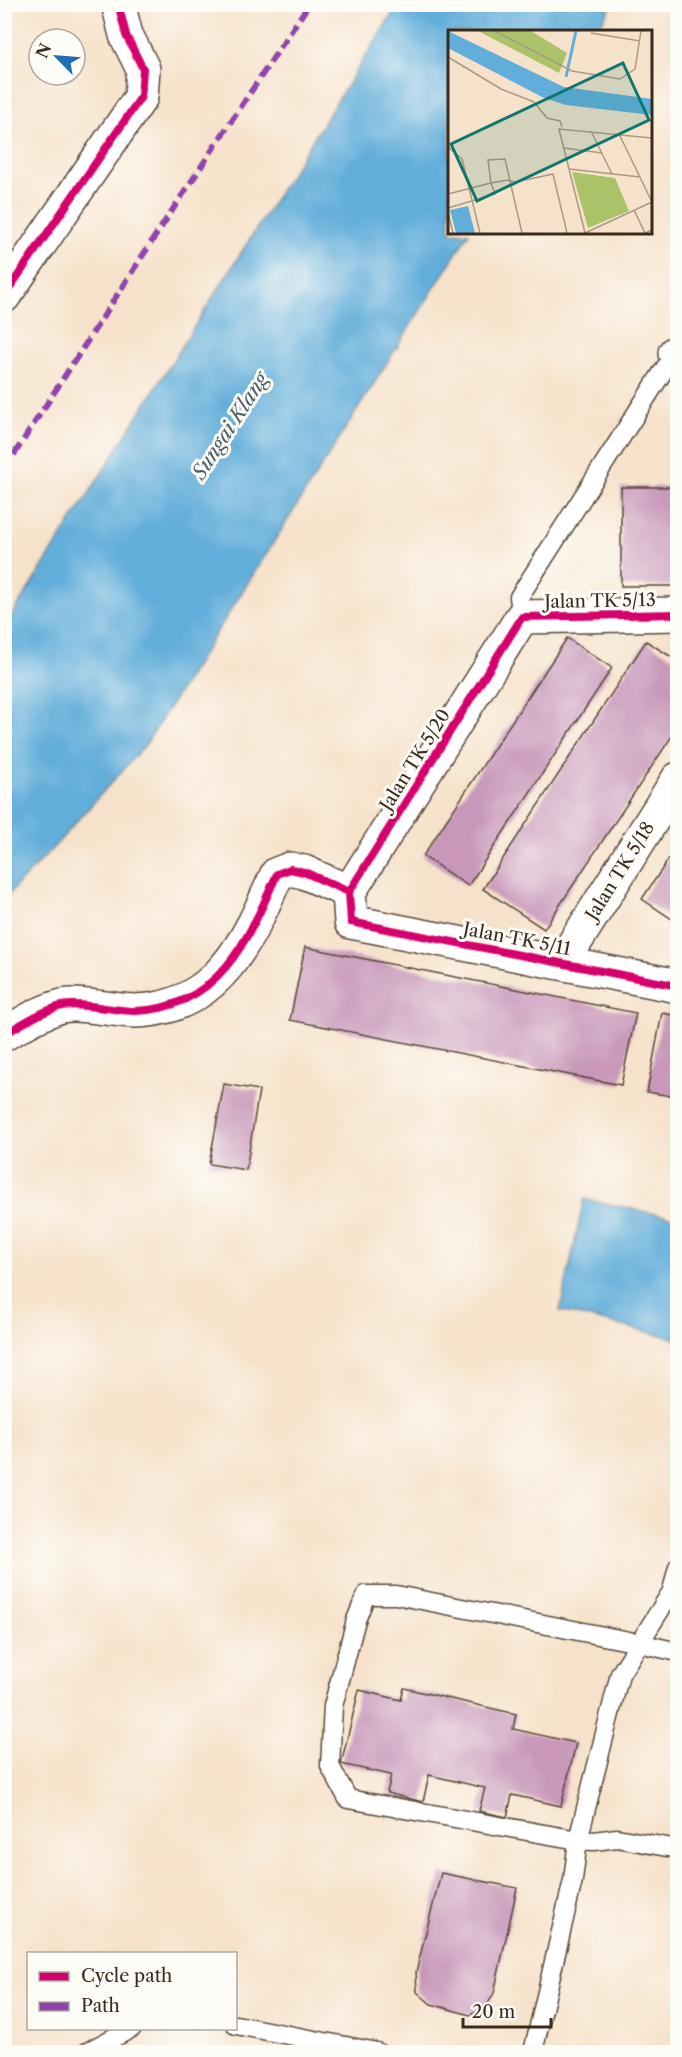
<svg xmlns="http://www.w3.org/2000/svg" width="682" height="2057" font-family="'Libre Caslon Text',serif">
<style>
.water{fill:#62aeda;stroke:#4e6c7c;stroke-width:1.5}
.building{fill:#c897b9}
.lines{fill:none;stroke-linecap:round;stroke-linejoin:round}
.service-casing{stroke:#574638;stroke-width:21}
.minor-casing{stroke:#574638;stroke-width:36}
.service{stroke:#fff;stroke-width:18}
.minor{stroke:#fff;stroke-width:33}
.quiet{stroke:#8e44ad;stroke-width:6;stroke-dasharray:12 6;stroke-linecap:butt}
.cycleway-casing{stroke:#fdfcf7;stroke-width:11}
.cycleway{stroke:#d6006c;stroke-width:8}
.labels{text-anchor:middle;stroke-width:6;stroke-linejoin:round;paint-order:stroke}
.street-label{font-size:18px;fill:#3b2a1e;stroke:#fdfcf7}
.water-label{font-size:20px;font-style:italic;fill:#4b5f69;stroke:#fdfcf7}
.inset-river{fill:none;stroke:#62aeda;stroke-width:3}
.inset-road{fill:none;stroke:#ab9885;stroke-width:1.5}
.view{fill:#0f766e;fill-opacity:0.15;stroke:#0f766e;stroke-width:3}
.inset-edge{fill:none;stroke:#3b2a1e;stroke-width:3}
</style>
<rect width="100%" height="100%" fill="#fdfcf7"/>
<filter id="ink" filterUnits="userSpaceOnUse"><feTurbulence type="fractalNoise" baseFrequency=".0167" numOctaves="2"/><feDisplacementMap in="SourceGraphic" scale="12" xChannelSelector="R" yChannelSelector="G"/><feConvolveMatrix kernelMatrix="1 2 1 2 8 2 1 2 1" color-interpolation-filters="sRGB"/></filter>
<filter id="wash" filterUnits="userSpaceOnUse"><feTurbulence type="fractalNoise" baseFrequency=".008" numOctaves="4" result="noise"/><feDisplacementMap in="SourceGraphic" scale="24" xChannelSelector="R" yChannelSelector="G"/><feGaussianBlur stdDeviation="1.35" result="paint"/><feColorMatrix in="noise" values="0 0 0 0 0 0 0 0 0 0 0 0 0 0 0 0 0 1.4 0 .05"/><feComposite in="paint" operator="in"/></filter>
<g filter="url(#wash)">
<rect width="100%" height="100%" fill="#f6e2ca"/>
<path class="water" d="M 398,5 L 612,5 L 596,31 L 450,32 L 450,232 L 469,233 L 146,744 L 53,848 L 5,898 L 5,626 Z
M 584,1199 L 677,1218 L 677,1339 L 560,1311 Z"/>
<g id="blocks">
<path class="building" d="M 621,487 L 678,487 L 678,586 L 621,586 Z
M 567,638 L 612,668 L 468,886 L 423,856 Z
M 646,641 L 678,661 L 678,727 L 544,929 L 483,889 Z
M 678,845 L 678,923 L 642,899 Z
M 305,947 L 636,1013 L 621,1085 L 290,1020 Z
M 662,1013 L 678,1016 L 678,1097 L 647,1092 Z
M 224,1084 L 259,1090 L 246,1170 L 209,1164 Z
M 404,1688 L 516,1714 L 513,1729 L 576,1743 L 561,1806 L 512,1795 L 507,1817 L 479,1811 L 485,1788 L 429,1775 L 423,1802 L 387,1793 L 391,1775 L 341,1764 L 359,1690 L 401,1700 Z
M 441,1873 L 517,1888 L 494,1993 L 485,2009 L 470,2015 L 431,2004 L 417,1992 L 416,1972 Z"/>
</g>
</g>
<g filter="url(#ink)">
<use href="#blocks" fill-opacity="0" stroke="#574638" stroke-width="1.5"/>
<g class="lines">
<g class="service-casing">
<path id="service" d="M 522,617 L 519,597 L 678,348
M 678,1567 L 672,1591 L 620,1674 L 578,1840 L 348,1799 L 330,1766 L 333,1706 L 356,1620 L 366,1595 L 396,1595 L 639,1643 L 678,1652
M 236,2025 L 377,2052
M 87,2052 L 132,2028
M 533,2052 L 573,1880 L 578,1840 L 594,1841 L 617,1838 L 678,1849"/>
</g>
<g class="minor-casing">
<path id="minor" d="M 4,296 L 141,97 L 143,69 L 126,35 L 119,7 L 121,4
M 675,353 L 678,353
M 678,614 L 522,617 L 349,892 L 351,922 L 678,986
M 562,963 L 678,779
M 4,1034 C 23,1024 41,1011 62,1006 C 80,1002 115,1011 135,1011 C 218,1009 248,940 277,874 L 290,869 L 304,872 L 349,892"/>
</g>
<use href="#service" class="service"/>
<use href="#minor" class="minor"/>
<path class="quiet" d="M 4,470 L 154,238 L 309,4"/>
<g class="cycleway-casing">
<path id="cycleway" d="M 4,296 L 141,97 L 143,69 L 126,35 L 119,7 L 121,4
M 678,614 L 522,617 L 349,892 L 351,922 L 678,986
M 4,1034 C 23,1024 41,1011 62,1006 C 80,1002 115,1011 135,1011 C 218,1009 248,940 277,874 L 290,869 L 304,872 L 349,892"/>
</g>
<use href="#cycleway" class="cycleway"/>
</g>
</g>
<g class="labels">
<g class="street-label">
<text transform="translate(600 601) rotate(-1)" y="6">Jalan TK 5/13</text>
<text transform="translate(415 760) rotate(-58)" y="6">Jalan TK 5/20</text>
<text transform="translate(620 871) rotate(-58)" y="6">Jalan TK 5/18</text>
<text transform="translate(517 939) rotate(11)" y="6">Jalan TK 5/11</text>
</g>
<g class="water-label">
<text transform="translate(230 426) rotate(-57)" y="7">Sungai Klang</text>
</g>
</g>
<g transform="translate(448 30)">
<rect width="204" height="204" fill="#f6e2ca"/>
<path d="M 30,1 L 83,1 L 119,23 L 111,43 ZM 124,142 L 167,148 L 181,181 L 140,198 Z" fill="#aac369"/>
<path d="M 0,1 L 116,57 L 204,69 L 204,85 L 118,75 L 96,68 L 0,18 ZM 20,176 L 27,203 L 8,203 L 2,180 Z" fill="#62aeda"/>
<path class="inset-river" d="M 118,47 L 128,1"/>
<path class="inset-road" d="M 47,1 L 124,41 L 172,49 L 187,39M 143,3 L 192,11M 0,27 L 53,59 L 86,72 L 99,88 L 112,91 L 114,97M 187,39 L 193,1M 143,101 L 164,144M 171,104 L 204,172M 0,117 L 14,129 L 32,203M 116,118 L 154,123M 121,139 L 192,147M 0,164 L 43,153 L 47,164 L 0,178M 186,180 L 197,203 L 204,200M 0,183 L 5,203M 74,203 L 62,151 L 57,129 L 40,130 L 43,153 L 59,150 L 62,151 L 68,152 L 105,144 L 119,203M 137,203 L 111,99 L 204,108M 137,203 L 204,172"/>
<path class="view" d="M 175,33 L 201,90 L 29,171 L 3,114 Z"/>
<rect width="204" height="204" class="inset-edge"/>
</g>
<rect width="682" height="2057" fill="none" stroke="#fdfcf7" stroke-width="24"/>
<rect x="27" y="1952" width="210" height="78" fill="#fdfcf7" stroke="#afa8a0" stroke-width="1.5"/>
<rect x="39" y="1972" width="30" height="9" fill="#d6006c" stroke="#afa8a0" stroke-width="1.5"/>
<text x="81" y="1982" font-size="18" fill="#3b2a1e">Cycle path</text>
<rect x="39" y="2002" width="30" height="9" fill="#8e44ad" stroke="#afa8a0" stroke-width="1.5"/>
<text x="81" y="2012" font-size="18" fill="#3b2a1e">Path</text>
<g transform="translate(57 57) rotate(295)"><circle r="28" fill="#fdfcf7" stroke="#afa8a0" stroke-width="1.5"/>
<path d="M0-4.5L10 22L0 15L-10 22Z" fill="#1f6fb2"/>
<text y="-9" font-size="16" font-weight="bold" text-anchor="middle" fill="#3b2a1e">N</text>
</g>
<path d="M463 2018v9h88v-9" fill="none" stroke="#3b2a1e" stroke-width="3"/>
<text x="472" y="2018" font-size="18" fill="#3b2a1e" stroke="#fdfcf7" stroke-width="4.5" paint-order="stroke">20 m</text>
</svg>
